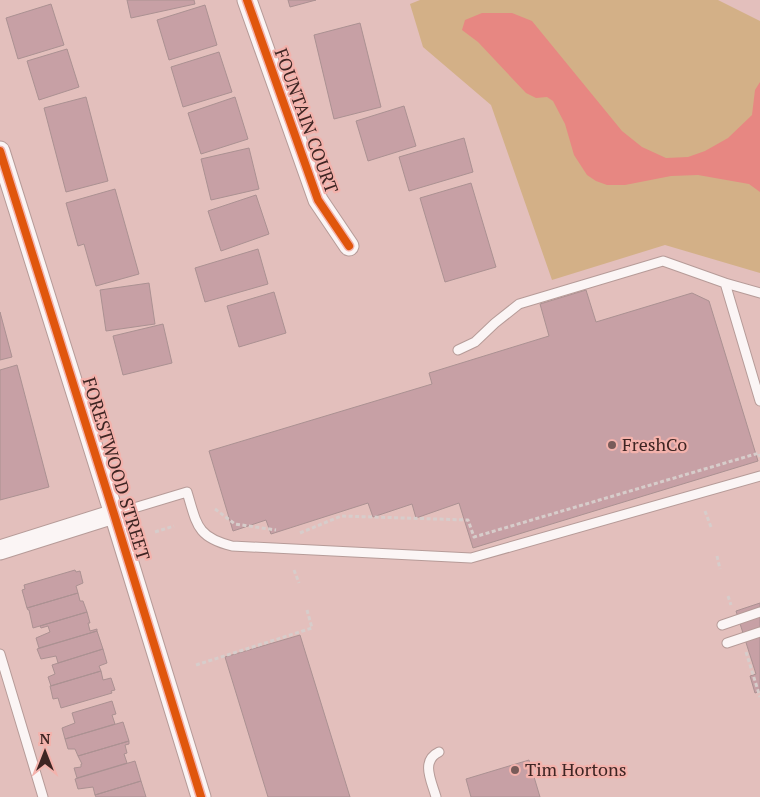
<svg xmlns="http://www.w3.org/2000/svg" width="760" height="797" font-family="'PT Serif',serif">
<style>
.green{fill:#d3b087}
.water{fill:#e78782}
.building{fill:#c7a0a5;stroke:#ab9192}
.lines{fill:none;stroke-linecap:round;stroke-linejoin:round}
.lane-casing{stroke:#b69b98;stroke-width:11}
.street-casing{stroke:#b69b98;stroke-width:21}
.path{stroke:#d7cdcb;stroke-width:3;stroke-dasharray:4 2.5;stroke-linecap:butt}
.lane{stroke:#fbf5f5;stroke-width:9}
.street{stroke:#fbf5f5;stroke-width:19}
.cycleway-casing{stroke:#f3b2ac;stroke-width:11}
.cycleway{stroke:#e0560d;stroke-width:8}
.poi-dot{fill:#785b59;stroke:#f3b2ac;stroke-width:2}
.labels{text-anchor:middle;stroke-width:4.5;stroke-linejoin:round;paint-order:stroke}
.street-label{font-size:18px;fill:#3e2523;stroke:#f3b2ac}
.poi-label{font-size:18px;fill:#3e2523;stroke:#f3b2ac;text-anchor:start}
</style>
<rect width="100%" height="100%" fill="#e3bfbc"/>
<path class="green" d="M 420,0 L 718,0 L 760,21 L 760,273 L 665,245 L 552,280 L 491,105 L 423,47 L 410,4 Z"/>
<path class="water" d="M 482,13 L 512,13 L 532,21 L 622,131 L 642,147 L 666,158 L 688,157 L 705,151 L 728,138 L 752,115 L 755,90 L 760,82 L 760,192 L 749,184 L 698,175 L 671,176 L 625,185 L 607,185 L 596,181 L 587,175 L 574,155 L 565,124 L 553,101 L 547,97 L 536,98 L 526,93 L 478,42 L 462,30 L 465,20 Z"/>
<path class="building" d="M 127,0 L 194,0 L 195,4 L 131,18 Z
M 288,0 L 316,0 L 290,7 Z
M 51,4 L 64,45 L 18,59 L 6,18 Z
M 205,5 L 217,45 L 169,60 L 157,20 Z
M 360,23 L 381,107 L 334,119 L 314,35 Z
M 67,49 L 79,87 L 39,100 L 27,61 Z
M 219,52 L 232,92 L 183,107 L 171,67 Z
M 86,97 L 108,181 L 66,192 L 44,108 Z
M 235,97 L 248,139 L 201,154 L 188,113 Z
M 404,106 L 416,146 L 368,161 L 356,121 Z
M 464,138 L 473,172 L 409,191 L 399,157 Z
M 249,148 L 259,189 L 211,200 L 201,159 Z
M 471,183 L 496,267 L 445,282 L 420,198 Z
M 115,189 L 139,274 L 96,286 L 84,244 L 78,246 L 66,203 Z
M 256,195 L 269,234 L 221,251 L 208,211 Z
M 258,249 L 268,284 L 205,302 L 195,268 Z
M 149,283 L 155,324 L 106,331 L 100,290 Z
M 586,290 L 596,322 L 692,293 L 709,301 L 758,461 L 473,548 L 459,503 L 416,518 L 412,504 L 373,517 L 368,503 L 271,534 L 266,520 L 233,531 L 209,451 L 432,384 L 429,373 L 549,336 L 540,304 Z
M 274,292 L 286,333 L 239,347 L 227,306 Z
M 0,312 L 12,357 L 0,360 Z
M 163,324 L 172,363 L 123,375 L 113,336 Z
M 17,365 L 49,487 L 0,500 L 0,370 Z
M 75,570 L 76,572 L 80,571 L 83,583 L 76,586 L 78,593 L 27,608 L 22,590 L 25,589 L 24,585 Z
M 78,593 L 80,601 L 83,601 L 87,612 L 33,628 L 29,610 L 28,610 L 27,608 Z
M 760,603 L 760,691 L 755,693 L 750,676 L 756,674 L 736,611 Z
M 87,612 L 90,623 L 88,623 L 90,631 L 97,629 L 97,631 L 39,648 L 36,638 L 50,632 L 48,626 L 41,628 L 40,626 Z
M 97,631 L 103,649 L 58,663 L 56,656 L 41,659 L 37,649 Z
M 300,635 L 350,797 L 268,797 L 225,657 Z
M 103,649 L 107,663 L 99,666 L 101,671 L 51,686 L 48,677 L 55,674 L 52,665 Z
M 101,671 L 103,680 L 111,678 L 115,690 L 111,691 L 112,693 L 61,708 L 58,698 L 53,699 L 50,686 Z
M 112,701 L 116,714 L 112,715 L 115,724 L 65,739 L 62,728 L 75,723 L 72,713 Z
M 123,722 L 129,741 L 78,756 L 75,749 L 68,749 L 65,739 Z
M 129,741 L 129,744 L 125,745 L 127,753 L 124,754 L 127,763 L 77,778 L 74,768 L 81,767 L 81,764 L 82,764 L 78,756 Z
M 529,760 L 540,797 L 471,797 L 466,779 Z
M 135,761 L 141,781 L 95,795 L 93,787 L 78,789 L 75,779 Z
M 141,781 L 146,797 L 96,797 L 95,795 Z"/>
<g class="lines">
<g class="lane-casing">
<path id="lane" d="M 760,293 L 725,283 L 760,401
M 458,350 L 475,342 L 495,323 L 519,304 L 663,261 L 725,283
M 114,514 L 187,492 C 197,524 196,537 232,546 L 471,558 L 760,476
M 722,625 L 760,612
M 727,643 L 760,632
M 0,654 L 43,797
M 436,797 C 432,782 420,761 439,752"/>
</g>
<g class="street-casing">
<path id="street" d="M 247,0 L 318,200 L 349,246
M 0,151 L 114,514 L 201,797
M 0,550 L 114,514"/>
</g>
<path class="path" d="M 215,509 L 235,524 L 276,530
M 705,511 L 711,527
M 155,532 L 174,526
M 300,533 L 341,516 L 468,520 L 474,537 L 759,453 L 760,457
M 717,556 L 720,569
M 294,570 L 299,583
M 728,596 L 731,605
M 746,652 L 760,697
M 196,665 L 312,628 L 307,610"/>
<use href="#lane" class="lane"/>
<use href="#street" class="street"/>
<g class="cycleway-casing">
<path id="cycleway" d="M 247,0 L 318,200 L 349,246
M 0,151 L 114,514 L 201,797"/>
</g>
<use href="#cycleway" class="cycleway"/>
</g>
<g class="poi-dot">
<circle cx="612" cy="445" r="5"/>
<circle cx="515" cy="770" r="5"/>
</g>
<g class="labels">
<g class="street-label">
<text transform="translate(306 121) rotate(70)" y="6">FOUNTAIN COURT</text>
<text transform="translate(116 469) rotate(73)" y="6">FORESTWOOD STREET</text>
</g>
<g class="poi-label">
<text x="622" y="451">FreshCo</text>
<text x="525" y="776">Tim Hortons</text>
</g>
</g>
<g transform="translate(45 752)" stroke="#f3b2ac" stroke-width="4" paint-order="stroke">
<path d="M0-4L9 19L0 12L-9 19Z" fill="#3e2523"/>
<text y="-8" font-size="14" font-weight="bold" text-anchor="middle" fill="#3e2523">N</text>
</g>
</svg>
